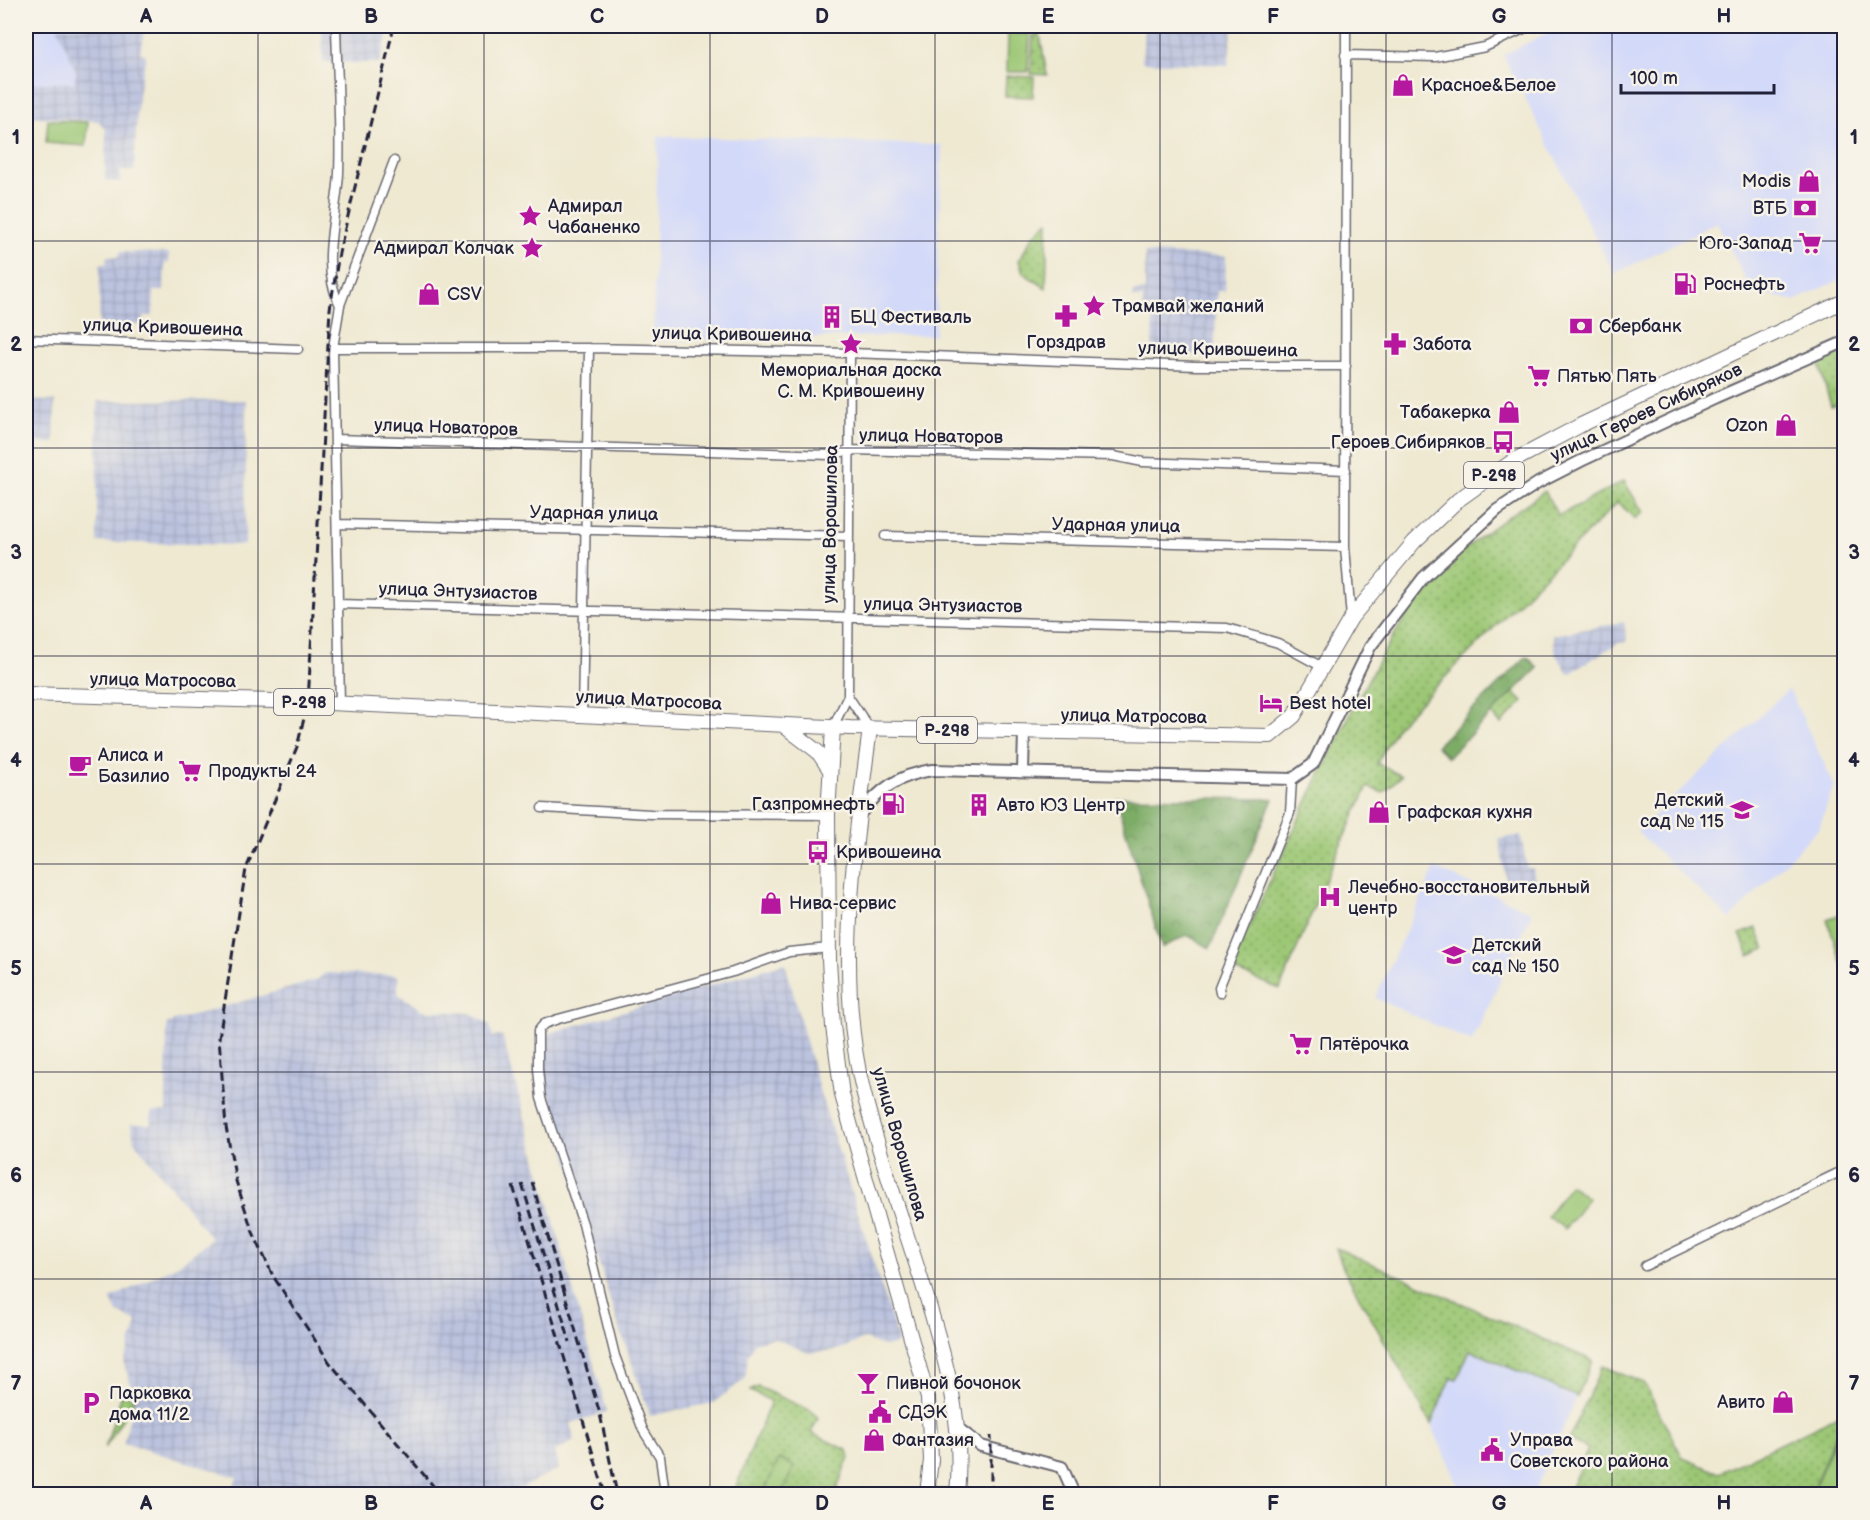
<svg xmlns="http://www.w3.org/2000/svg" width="1870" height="1520" font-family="'Balsamiq Sans',sans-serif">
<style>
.built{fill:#d3d9f9}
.industrial{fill:url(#industrial-grid)}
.grass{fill:url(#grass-dots);stroke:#5f7458;stroke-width:1.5}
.forest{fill:url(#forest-crowns);stroke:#506750;stroke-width:1.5}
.garden{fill:#9cc774;stroke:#5f7458;stroke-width:1.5}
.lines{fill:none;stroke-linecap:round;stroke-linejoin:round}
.minor-casing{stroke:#6a6870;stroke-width:11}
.tertiary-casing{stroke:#6a6870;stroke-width:14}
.primary-casing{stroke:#6a6870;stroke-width:16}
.trunk-casing{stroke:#6a6870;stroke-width:16}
.minor{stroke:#fff;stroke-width:8}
.tertiary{stroke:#fff;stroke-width:10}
.primary{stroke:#fff;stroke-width:14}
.trunk{stroke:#fff;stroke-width:14}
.rail{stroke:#22223b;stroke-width:3;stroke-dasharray:9 4.5;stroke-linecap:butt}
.grid{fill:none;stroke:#22223b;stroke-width:1.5;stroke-opacity:0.55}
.labels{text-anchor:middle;stroke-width:5;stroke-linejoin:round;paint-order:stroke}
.shield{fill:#f7f3e8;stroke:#62616f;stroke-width:1.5}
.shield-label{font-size:16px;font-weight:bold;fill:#22223b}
.poi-label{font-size:18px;fill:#22223b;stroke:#f7f3e8;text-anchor:start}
.street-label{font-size:18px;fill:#22223b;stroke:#f7f3e8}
.neatline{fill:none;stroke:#22223b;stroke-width:2}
.grid-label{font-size:20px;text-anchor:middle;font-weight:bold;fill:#22223b}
</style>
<defs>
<pattern id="industrial-grid" width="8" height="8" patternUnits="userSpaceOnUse" patternTransform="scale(1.5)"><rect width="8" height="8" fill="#bcc3de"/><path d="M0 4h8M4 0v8" fill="none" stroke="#a1a7bf"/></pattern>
<pattern id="grass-dots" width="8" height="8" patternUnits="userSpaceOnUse" patternTransform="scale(1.5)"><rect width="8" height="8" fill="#9cc774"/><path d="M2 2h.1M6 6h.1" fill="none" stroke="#7fa160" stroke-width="1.8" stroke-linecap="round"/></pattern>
<pattern id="forest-crowns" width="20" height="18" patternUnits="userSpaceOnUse" patternTransform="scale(1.5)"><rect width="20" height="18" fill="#7dac66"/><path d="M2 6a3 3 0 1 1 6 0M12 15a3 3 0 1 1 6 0" fill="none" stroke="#668c55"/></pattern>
</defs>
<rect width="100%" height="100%" fill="#f7f3e8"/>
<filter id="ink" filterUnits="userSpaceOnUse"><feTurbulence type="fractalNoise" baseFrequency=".0167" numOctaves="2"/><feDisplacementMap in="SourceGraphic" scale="12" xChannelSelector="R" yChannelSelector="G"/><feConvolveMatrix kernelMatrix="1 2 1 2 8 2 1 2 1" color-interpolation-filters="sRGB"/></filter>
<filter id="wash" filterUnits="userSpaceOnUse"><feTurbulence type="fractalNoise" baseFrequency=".008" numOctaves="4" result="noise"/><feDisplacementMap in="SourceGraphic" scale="24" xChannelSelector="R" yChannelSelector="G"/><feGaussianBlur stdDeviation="1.35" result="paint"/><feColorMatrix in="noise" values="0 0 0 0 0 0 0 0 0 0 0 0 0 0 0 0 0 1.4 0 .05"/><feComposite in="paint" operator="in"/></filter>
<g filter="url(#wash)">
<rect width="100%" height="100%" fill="#efe9d2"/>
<path class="built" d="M 26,26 L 57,26 L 76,72 L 74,83 L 26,83 Z
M 1561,26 L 1844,26 L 1844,278 L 1794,301 L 1751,290 L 1717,222 L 1614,274 L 1503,55 Z
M 658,136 L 942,145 L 935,335 L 653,341 Z
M 1789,689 L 1834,785 L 1819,828 L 1730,919 L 1637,832 Z
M 1435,868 L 1532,912 L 1472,1042 L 1375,998 Z
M 1470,1350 L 1577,1397 L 1533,1494 L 1462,1494 L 1431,1424 L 1452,1377 L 1457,1379 Z"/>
<path class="industrial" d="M 57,26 L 145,26 L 140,53 L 146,55 L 138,94 L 134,171 L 120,171 L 120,182 L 105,180 L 106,129 L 98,121 L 26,116 L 30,83 L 74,83 L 76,72 Z
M 322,26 L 389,26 L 380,63 L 323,62 Z
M 1144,26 L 1233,26 L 1228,65 L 1142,62 Z
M 120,252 L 169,253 L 169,262 L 165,263 L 164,291 L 154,291 L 153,316 L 144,316 L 144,325 L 99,324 L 100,264 L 106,264 L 107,256 L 119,257 Z
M 1145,253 L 1226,256 L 1225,291 L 1217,291 L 1214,355 L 1152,353 L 1153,309 L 1142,308 L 1143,298 L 1133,298 L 1134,291 L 1145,291 Z
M 26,400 L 55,401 L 54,443 L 26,442 Z
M 246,400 L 245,545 L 97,542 L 97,401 Z
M 1624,622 L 1627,642 L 1618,643 L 1569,674 L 1556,655 L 1553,635 Z
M 1521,835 L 1527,868 L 1533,868 L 1536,887 L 1506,881 L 1499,839 Z
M 785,963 L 818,1086 L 899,1343 L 885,1347 L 865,1339 L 837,1350 L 808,1353 L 774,1338 L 754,1343 L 748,1356 L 745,1379 L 713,1403 L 650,1416 L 610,1300 L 544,1077 L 544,1046 L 550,1033 Z
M 325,973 L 398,975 L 398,994 L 423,1010 L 470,1013 L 489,1024 L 493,1037 L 502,1035 L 607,1412 L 571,1423 L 574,1441 L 555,1451 L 559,1469 L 515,1491 L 514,1494 L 231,1494 L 237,1477 L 123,1443 L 135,1398 L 124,1363 L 137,1322 L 118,1313 L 110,1299 L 178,1265 L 212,1239 L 134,1141 L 131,1124 L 151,1124 L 151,1112 L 166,1111 L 167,1023 L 317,980 Z"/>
<path class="grass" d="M 1033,35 L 1040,35 L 1047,75 L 1031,74 Z
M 1006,76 L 1034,77 L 1033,97 L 1005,96 Z
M 1048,221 L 1046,288 L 1023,273 L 1019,260 L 1033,236 Z
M 1844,352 L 1844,402 L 1831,406 L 1818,361 Z
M 1624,481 L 1643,512 L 1635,519 L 1618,502 L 1399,724 L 1377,763 L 1401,776 L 1383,793 L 1368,787 L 1339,848 L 1280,989 L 1235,971 L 1234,961 C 1265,890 1298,820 1332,750 C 1360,694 1387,639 1426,589 C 1457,549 1503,520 1545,491 L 1558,516 Z
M 1513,692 L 1523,702 L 1501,724 L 1491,714 Z
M 1756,928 L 1765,949 L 1749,956 L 1740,934 Z
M 1336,1248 L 1593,1361 L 1577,1397 L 1470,1350 L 1457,1379 L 1452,1377 L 1431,1424 L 1344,1270 Z
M 1602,1366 L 1644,1383 L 1683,1458 L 1719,1473 L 1844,1413 L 1813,1490 L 1815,1494 L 1568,1494 L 1588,1449 L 1569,1439 Z
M 758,1387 L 812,1411 L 818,1418 L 811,1433 L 847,1450 L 849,1457 L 835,1494 L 733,1494 L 771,1401 L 750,1391 Z
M 122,1394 L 135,1398 L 105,1448 Z"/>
<path class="forest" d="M 1527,656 L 1538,668 L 1448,757 L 1436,746 Z
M 1115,797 L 1273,799 L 1210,948 L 1187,935 L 1162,948 Z"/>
<path class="garden" d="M 1008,33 L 1030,34 L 1028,72 L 1007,72 Z
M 48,120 L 88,122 L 86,146 L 46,143 Z
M 1844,913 L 1844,970 L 1827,919 Z
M 1570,1185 L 1588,1198 L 1565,1229 L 1547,1216 Z
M 1844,1419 L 1844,1494 L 1815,1494 L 1813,1490 Z
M 779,1459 L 794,1466 L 782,1494 L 765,1490 Z"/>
</g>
<g filter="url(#ink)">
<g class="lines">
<g class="minor-casing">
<path id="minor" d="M 336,26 C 337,74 341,124 339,173 C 337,214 319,267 340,305
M 1346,26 L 1345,547 L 1351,618
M 1345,55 L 1435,57 L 1485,47 L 1530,26
M 26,339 L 298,349
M 333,348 L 589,348 L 850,353 L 1196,366 L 1346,366
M 336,439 L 830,455 L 850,450 L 1113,456 L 1143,462 L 1346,470
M 337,524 L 849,536
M 885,536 L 1345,547
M 338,604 L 1227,628 L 1278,643 L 1324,668
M 848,696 L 870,729
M 340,704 L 333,348 L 340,305 L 394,161
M 582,714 L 589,348
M 833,727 L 848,696 L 850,353
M 542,808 L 651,814 L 828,815
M 1220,993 L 1219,988 L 1290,813 L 1292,779
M 1645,1266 L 1844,1170
M 665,1494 L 660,1457 L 643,1430 L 615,1356 L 583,1224 L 541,1098 L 538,1069 L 538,1031 L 544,1024 L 558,1019 L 733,972 L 789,952 L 829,948"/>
</g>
<g class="tertiary-casing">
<path id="tertiary" d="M 1023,771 L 1024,732
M 859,815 C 880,789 898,775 932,770 L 1292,779 L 1313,764 L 1370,647 L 1423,578 L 1497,510 L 1538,483 L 1581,461 L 1716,398 L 1844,342
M 959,1429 L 981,1446 L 1062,1467 L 1074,1494
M 927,1493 L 964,1494"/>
</g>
<g class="primary-casing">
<path id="primary" d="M 833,727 L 828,815 L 829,960 L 833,1026 L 842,1095 L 928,1398 L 931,1460 L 927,1494
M 870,729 C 855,842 835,978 863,1090 C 880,1159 905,1227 926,1295 C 947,1364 964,1421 957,1494"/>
</g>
<g class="trunk-casing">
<path id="trunk" d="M 26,694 L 308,702 L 850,728 L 1270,736 L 1294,716 L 1351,618 L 1414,542 L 1458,500 L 1513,461 L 1581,425 L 1844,301
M 784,726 L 818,752 L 830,770"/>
</g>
<use href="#minor" class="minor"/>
<use href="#tertiary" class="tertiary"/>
<use href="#primary" class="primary"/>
<use href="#trunk" class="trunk"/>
<path class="rail" d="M 394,26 L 339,253 L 330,309 L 308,702 L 297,747 L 246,869 L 219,1038 L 226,1127 L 236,1181 L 252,1230 L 273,1276 L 330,1363 L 440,1494
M 532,1182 L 600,1414 L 617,1494
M 522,1184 L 570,1342
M 513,1186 L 605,1494
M 991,1494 L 991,1436"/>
</g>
</g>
<path class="grid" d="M 258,26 L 258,1494M 484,26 L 484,1494M 710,26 L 710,1494M 935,26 L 935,1494M 1160,26 L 1160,1494M 1386,26 L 1386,1494M 1612,26 L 1612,1494M 26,241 L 1844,241M 26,448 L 1844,448M 26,656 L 1844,656M 26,864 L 1844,864M 26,1072 L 1844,1072M 26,1279 L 1844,1279"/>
<defs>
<g id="shop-bare" transform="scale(1.8)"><path d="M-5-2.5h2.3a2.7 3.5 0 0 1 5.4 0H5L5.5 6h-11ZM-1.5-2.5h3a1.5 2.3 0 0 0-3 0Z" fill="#b5179e" stroke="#f7f3e8" stroke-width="2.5" paint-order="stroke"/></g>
<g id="bank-bare" transform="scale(1.8)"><path d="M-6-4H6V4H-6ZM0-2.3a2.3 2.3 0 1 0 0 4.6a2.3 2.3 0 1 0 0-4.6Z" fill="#b5179e" stroke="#f7f3e8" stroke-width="2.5" paint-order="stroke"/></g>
<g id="sight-bare" transform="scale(1.8)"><path d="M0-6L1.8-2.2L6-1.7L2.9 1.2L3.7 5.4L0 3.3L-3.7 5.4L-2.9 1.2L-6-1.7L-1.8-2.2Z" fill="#b5179e" stroke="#f7f3e8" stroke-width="2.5" paint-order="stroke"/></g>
<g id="supermarket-bare" transform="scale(1.8)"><path d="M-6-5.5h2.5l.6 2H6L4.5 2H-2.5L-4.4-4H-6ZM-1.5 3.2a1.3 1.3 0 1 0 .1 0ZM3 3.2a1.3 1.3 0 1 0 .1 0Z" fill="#b5179e" stroke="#f7f3e8" stroke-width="2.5" paint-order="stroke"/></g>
<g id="fuel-bare" transform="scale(1.8)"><path d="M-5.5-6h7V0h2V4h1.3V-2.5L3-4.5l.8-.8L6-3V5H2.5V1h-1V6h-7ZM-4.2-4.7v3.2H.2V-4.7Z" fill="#b5179e" stroke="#f7f3e8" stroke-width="2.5" paint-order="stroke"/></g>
<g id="pharmacy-bare" transform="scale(1.8)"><path d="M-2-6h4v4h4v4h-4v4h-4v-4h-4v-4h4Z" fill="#b5179e" stroke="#f7f3e8" stroke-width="2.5" paint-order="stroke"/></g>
<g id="building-bare" transform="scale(1.8)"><path d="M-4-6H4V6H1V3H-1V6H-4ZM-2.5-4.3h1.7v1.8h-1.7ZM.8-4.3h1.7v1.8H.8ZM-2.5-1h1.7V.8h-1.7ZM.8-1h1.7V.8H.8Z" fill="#b5179e" stroke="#f7f3e8" stroke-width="2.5" paint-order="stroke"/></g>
<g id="bus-bare" transform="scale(1.8)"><path d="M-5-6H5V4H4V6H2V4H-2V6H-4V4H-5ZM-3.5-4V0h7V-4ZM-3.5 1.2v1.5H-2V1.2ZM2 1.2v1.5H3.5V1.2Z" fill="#b5179e" stroke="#f7f3e8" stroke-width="2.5" paint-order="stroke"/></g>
<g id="hotel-bare" transform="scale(1.8)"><path d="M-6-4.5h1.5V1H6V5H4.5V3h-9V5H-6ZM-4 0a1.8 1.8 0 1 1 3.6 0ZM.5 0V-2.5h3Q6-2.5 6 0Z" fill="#b5179e" stroke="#f7f3e8" stroke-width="2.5" paint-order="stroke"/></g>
<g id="cafe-bare" transform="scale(1.8)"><path d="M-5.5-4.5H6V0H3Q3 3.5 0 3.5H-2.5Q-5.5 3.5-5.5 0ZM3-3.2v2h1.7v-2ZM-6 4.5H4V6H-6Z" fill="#b5179e" stroke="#f7f3e8" stroke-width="2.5" paint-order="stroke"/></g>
<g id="school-bare" transform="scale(1.8)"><path d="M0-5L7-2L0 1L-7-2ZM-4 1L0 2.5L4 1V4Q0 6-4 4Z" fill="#b5179e" stroke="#f7f3e8" stroke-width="2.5" paint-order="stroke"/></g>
<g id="hospital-bare" transform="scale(1.8)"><path d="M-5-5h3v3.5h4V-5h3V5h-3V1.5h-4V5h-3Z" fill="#b5179e" stroke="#f7f3e8" stroke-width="2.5" paint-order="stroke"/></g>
<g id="bar-bare" transform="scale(1.8)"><path d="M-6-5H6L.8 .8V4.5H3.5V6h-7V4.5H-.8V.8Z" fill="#b5179e" stroke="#f7f3e8" stroke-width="2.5" paint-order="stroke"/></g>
<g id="parking-bare" transform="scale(1.8)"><path d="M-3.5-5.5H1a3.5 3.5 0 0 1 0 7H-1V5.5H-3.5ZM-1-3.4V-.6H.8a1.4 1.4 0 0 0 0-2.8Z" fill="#b5179e" stroke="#f7f3e8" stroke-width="2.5" paint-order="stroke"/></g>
<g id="civic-bare" transform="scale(1.8)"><path d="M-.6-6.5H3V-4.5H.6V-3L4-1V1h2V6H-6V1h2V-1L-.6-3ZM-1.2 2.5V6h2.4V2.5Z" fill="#b5179e" stroke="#f7f3e8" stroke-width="2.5" paint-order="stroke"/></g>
</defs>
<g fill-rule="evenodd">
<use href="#shop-bare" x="1403" y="85"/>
<use href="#shop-bare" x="1809" y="181"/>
<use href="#bank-bare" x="1805" y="208"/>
<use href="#sight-bare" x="530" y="216"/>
<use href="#supermarket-bare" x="1810" y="243"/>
<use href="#sight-bare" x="532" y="248"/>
<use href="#fuel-bare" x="1685" y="284"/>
<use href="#shop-bare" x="429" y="294"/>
<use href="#sight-bare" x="1094" y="306"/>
<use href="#pharmacy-bare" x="1066" y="316"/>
<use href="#building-bare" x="832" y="317"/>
<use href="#bank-bare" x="1581" y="326"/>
<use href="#sight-bare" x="851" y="344"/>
<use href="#pharmacy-bare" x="1395" y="344"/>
<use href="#supermarket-bare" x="1539" y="376"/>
<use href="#shop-bare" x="1509" y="412"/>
<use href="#shop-bare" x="1786" y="425"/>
<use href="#bus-bare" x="1503" y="442"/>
<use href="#hotel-bare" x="1271" y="703"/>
<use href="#cafe-bare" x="80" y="765"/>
<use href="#supermarket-bare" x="190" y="771"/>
<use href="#fuel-bare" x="893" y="804"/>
<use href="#building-bare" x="979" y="805"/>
<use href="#school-bare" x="1742" y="810"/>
<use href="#shop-bare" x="1379" y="812"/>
<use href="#bus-bare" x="818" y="852"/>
<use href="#hospital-bare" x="1330" y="897"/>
<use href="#shop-bare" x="771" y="903"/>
<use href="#school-bare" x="1454" y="955"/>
<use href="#supermarket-bare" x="1301" y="1044"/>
<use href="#bar-bare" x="868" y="1383"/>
<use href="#shop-bare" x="1783" y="1402"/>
<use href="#parking-bare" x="91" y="1403"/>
<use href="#civic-bare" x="880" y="1412"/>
<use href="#shop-bare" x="874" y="1440"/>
<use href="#civic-bare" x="1492" y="1450"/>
</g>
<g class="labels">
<g class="shield">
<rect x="1464" y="462" width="60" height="26" rx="4.5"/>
<rect x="274" y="689" width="60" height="26" rx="4.5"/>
<rect x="917" y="717" width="60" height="26" rx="4.5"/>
</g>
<g class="shield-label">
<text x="1494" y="481">Р-298</text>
<text x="304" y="708">Р-298</text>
<text x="947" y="736">Р-298</text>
</g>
<g class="poi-label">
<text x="1421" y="91">Красное&amp;Белое</text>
<text x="1791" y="187" text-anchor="end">Modis</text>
<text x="548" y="212">Адмирал<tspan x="548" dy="21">Чабаненко</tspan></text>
<text x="1787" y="214" text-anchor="end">ВТБ</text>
<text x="1792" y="249" text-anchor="end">Юго-Запад</text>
<text x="514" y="254" text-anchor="end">Адмирал Колчак</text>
<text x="1703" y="290">Роснефть</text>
<text x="447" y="300">CSV</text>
<text x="1112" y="312">Трамвай желаний</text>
<text x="850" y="323">БЦ Фестиваль</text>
<text x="1599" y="332">Сбербанк</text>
<text x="1066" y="348" text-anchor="middle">Горздрав</text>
<text x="1413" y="350">Забота</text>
<text x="851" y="376" text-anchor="middle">Мемориальная доска<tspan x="851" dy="21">С. М. Кривошеину</tspan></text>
<text x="1557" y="382">Пятью Пять</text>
<text x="1491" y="418" text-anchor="end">Табакерка</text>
<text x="1768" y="431" text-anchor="end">Ozon</text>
<text x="1485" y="448" text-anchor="end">Героев Сибиряков</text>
<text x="1289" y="709">Best hotel</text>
<text x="98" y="761">Алиса и<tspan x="98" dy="21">Базилио</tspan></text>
<text x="208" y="777">Продукты 24</text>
<text x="1724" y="806" text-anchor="end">Детский<tspan x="1724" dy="21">сад № 115</tspan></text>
<text x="875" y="810" text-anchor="end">Газпромнефть</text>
<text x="997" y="811">Авто ЮЗ Центр</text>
<text x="1397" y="818">Графская кухня</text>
<text x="836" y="858">Кривошеина</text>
<text x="1348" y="893">Лечебно-восстановительный<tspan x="1348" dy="21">центр</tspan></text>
<text x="789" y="909">Нива-сервис</text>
<text x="1472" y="951">Детский<tspan x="1472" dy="21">сад № 150</tspan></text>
<text x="1319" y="1050">Пятёрочка</text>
<text x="886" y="1389">Пивной бочонок</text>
<text x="109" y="1399">Парковка<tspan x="109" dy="21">дома 11/2</tspan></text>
<text x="1765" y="1408" text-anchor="end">Авито</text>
<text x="898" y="1418">СДЭК</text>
<text x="892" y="1446">Фантазия</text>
<text x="1510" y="1446">Управа<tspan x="1510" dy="21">Советского района</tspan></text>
</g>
<g class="street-label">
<text transform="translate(163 327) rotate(2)" y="6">улица Кривошеина</text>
<text transform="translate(732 334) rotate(1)" y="6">улица Кривошеина</text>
<text transform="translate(1218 349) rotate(1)" y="6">улица Кривошеина</text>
<text transform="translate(1646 412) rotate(-25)" y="6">улица Героев Сибиряков</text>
<text transform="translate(446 427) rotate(2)" y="6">улица Новаторов</text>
<text transform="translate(931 436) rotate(1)" y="6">улица Новаторов</text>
<text transform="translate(594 513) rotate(1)" y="6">Ударная улица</text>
<text transform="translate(830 524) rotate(-89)" y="6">улица Ворошилова</text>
<text transform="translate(1116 525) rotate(1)" y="6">Ударная улица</text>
<text transform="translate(458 591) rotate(2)" y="6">улица Энтузиастов</text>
<text transform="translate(943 605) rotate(1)" y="6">улица Энтузиастов</text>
<text transform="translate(163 680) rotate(1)" y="6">улица Матросова</text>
<text transform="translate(649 700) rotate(3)" y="6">улица Матросова</text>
<text transform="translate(1134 716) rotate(1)" y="6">улица Матросова</text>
<text transform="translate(900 1144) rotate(74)" y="6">улица Ворошилова</text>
</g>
</g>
<rect width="1870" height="1520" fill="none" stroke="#f7f3e8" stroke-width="66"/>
<path d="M1621 84v9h153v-9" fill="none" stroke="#22223b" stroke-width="3"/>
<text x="1630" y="84" font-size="18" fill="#22223b" stroke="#f7f3e8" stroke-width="4.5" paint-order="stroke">100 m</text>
<rect x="33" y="33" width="1804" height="1454" class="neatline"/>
<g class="grid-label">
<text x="146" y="23">A</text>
<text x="371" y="23">B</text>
<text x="597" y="23">C</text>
<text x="822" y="23">D</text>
<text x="1048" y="23">E</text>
<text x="1273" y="23">F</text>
<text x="1499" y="23">G</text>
<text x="1724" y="23">H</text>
<text x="16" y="144">1</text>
<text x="1854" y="144">1</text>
<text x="16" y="351">2</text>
<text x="1854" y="351">2</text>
<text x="16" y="559">3</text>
<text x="1854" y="559">3</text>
<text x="16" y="767">4</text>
<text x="1854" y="767">4</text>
<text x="16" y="975">5</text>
<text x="1854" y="975">5</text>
<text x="16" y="1182">6</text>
<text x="1854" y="1182">6</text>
<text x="16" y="1390">7</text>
<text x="1854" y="1390">7</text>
<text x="146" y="1510">A</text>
<text x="371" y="1510">B</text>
<text x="597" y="1510">C</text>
<text x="822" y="1510">D</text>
<text x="1048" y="1510">E</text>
<text x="1273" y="1510">F</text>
<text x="1499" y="1510">G</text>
<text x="1724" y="1510">H</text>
</g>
</svg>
